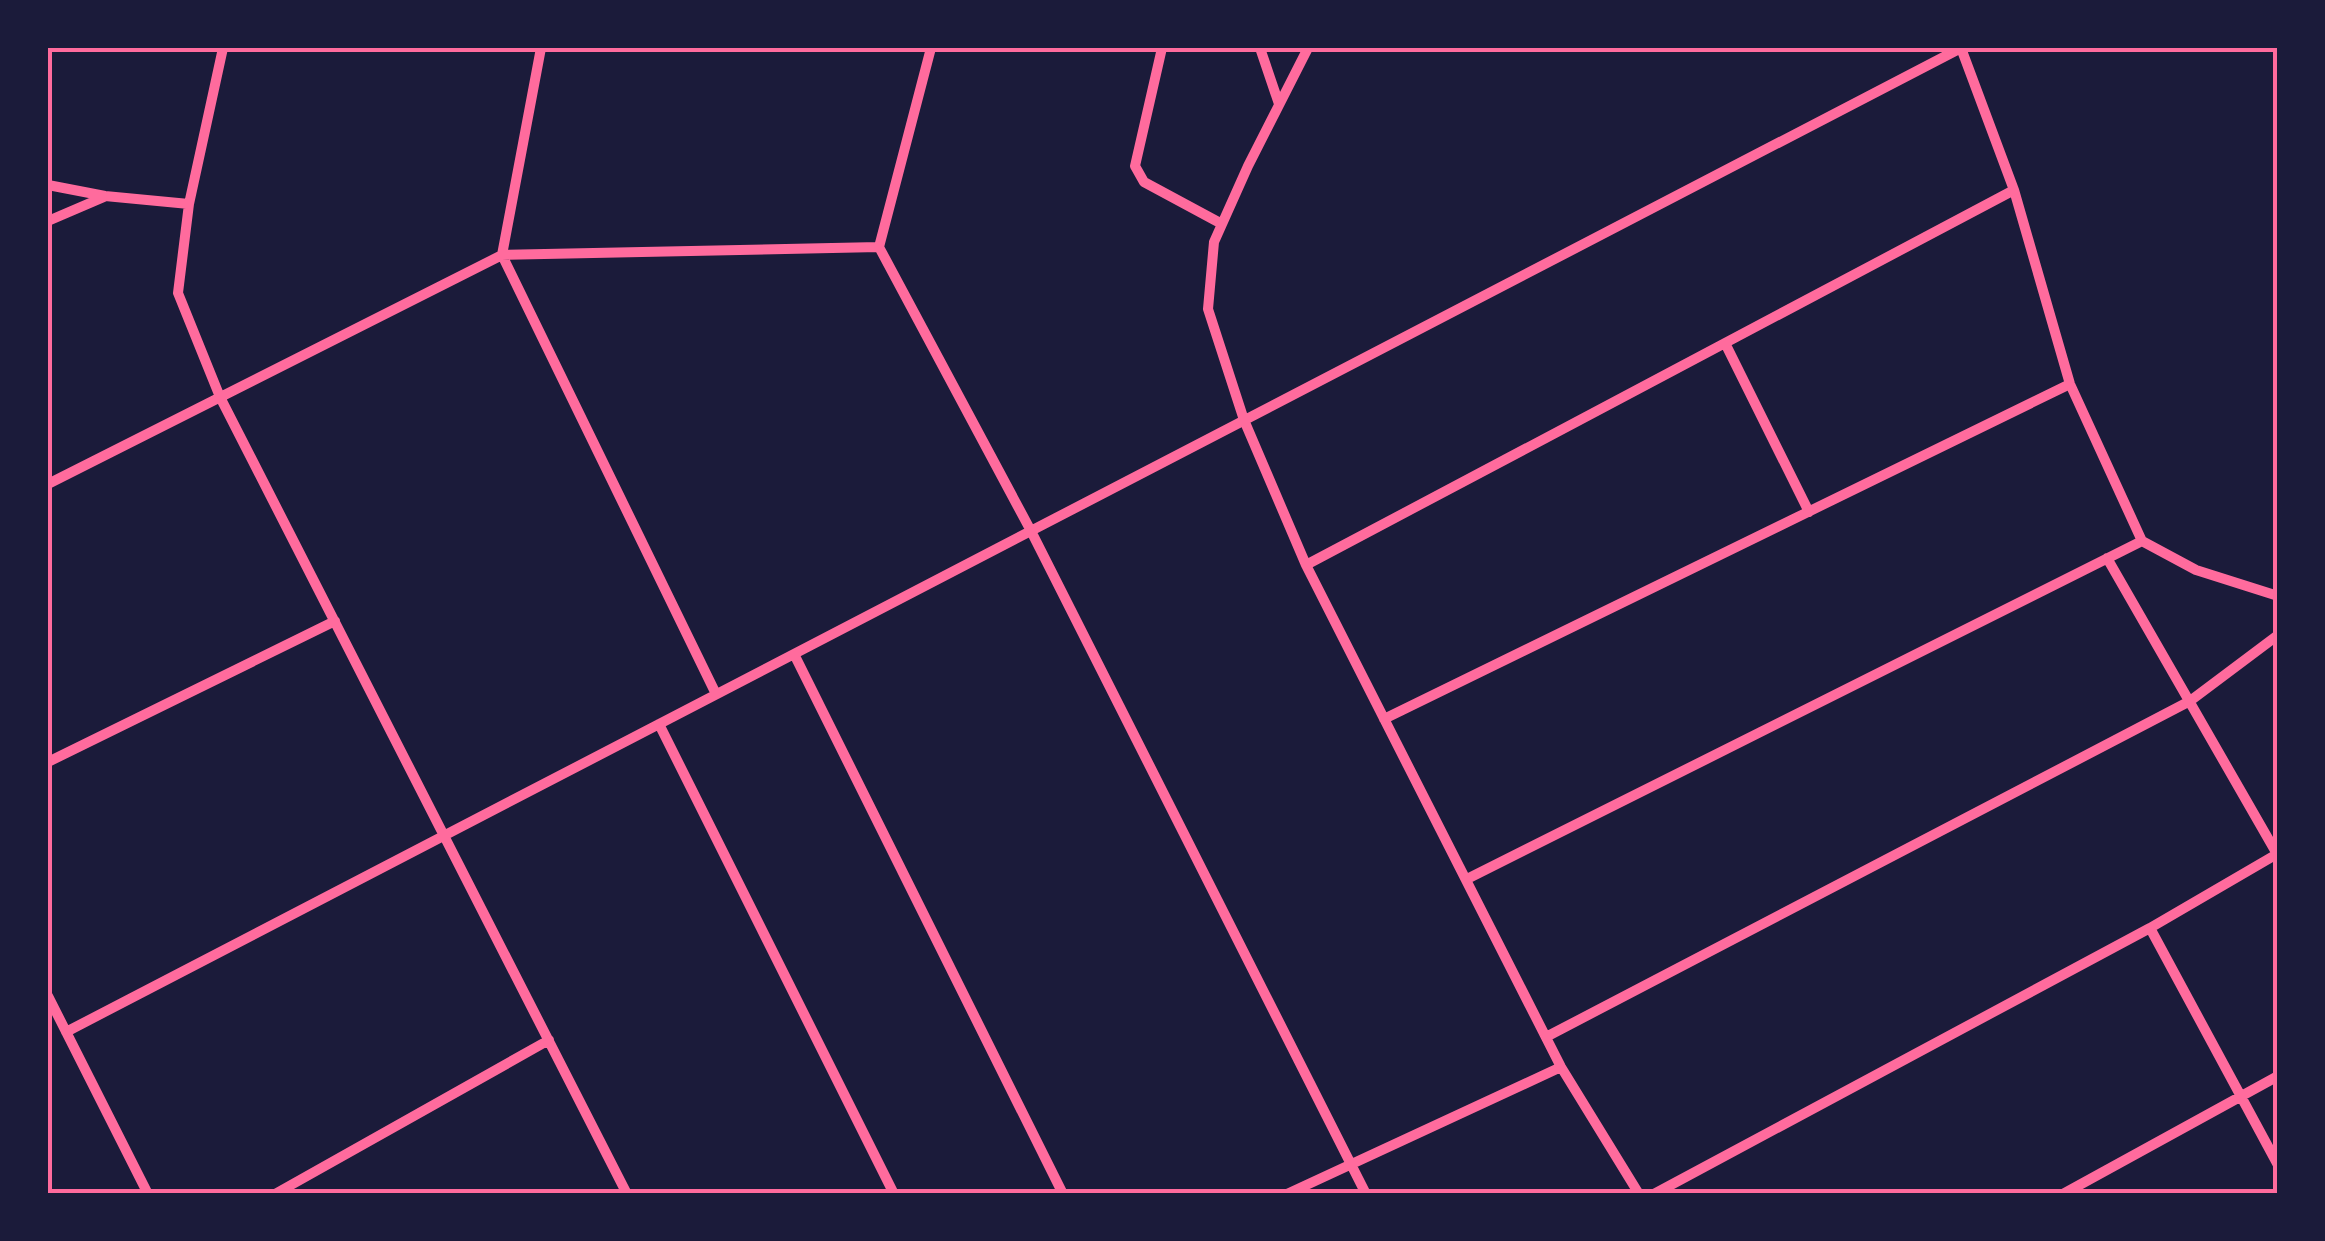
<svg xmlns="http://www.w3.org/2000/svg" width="2325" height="1241" font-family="'Alegreya Sans',sans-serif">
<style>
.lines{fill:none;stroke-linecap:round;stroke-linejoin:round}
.minor{stroke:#ff6b9d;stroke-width:10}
.neatline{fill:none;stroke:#ff6b9d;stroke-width:4}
</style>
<rect width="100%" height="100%" fill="#1b1b3a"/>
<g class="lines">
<path class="minor" d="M 223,48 L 189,204 L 178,293 L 220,397 L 627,1194
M 541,48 L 502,255 L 716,694
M 931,48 L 879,247 L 1031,531 L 1366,1194
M 1162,48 L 1135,166 L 1144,182 L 1222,224
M 1260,48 L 1279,104
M 1308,48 L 1248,166 L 1214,242 L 1208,309 L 1244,420 L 1306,565 L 1561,1067 L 1639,1194
M 1961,48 L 2014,190 L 2070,384 L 2142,541 L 2196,570 L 2278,596
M 48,185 L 105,196 L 189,204
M 48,221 L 104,197
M 1725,343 L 1809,512
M 48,484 L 502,255 L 879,247
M 2107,558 L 2277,854 L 2150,928 L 2278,1165
M 1306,565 L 2014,190
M 794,654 L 1063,1194
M 1384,719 L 2070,384
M 659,724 L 894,1194
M 48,762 L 335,621
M 1467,879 L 2142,541
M 48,996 L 148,1194
M 66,1032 L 1961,48
M 1546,1037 L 2190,701 L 2278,635
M 275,1194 L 549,1040
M 1287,1194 L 1561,1067
M 1654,1194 L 2150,928
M 2063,1194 L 2278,1076"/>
</g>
<rect width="2325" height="1241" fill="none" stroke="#1b1b3a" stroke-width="100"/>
<rect x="50" y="50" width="2225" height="1141" class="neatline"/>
</svg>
